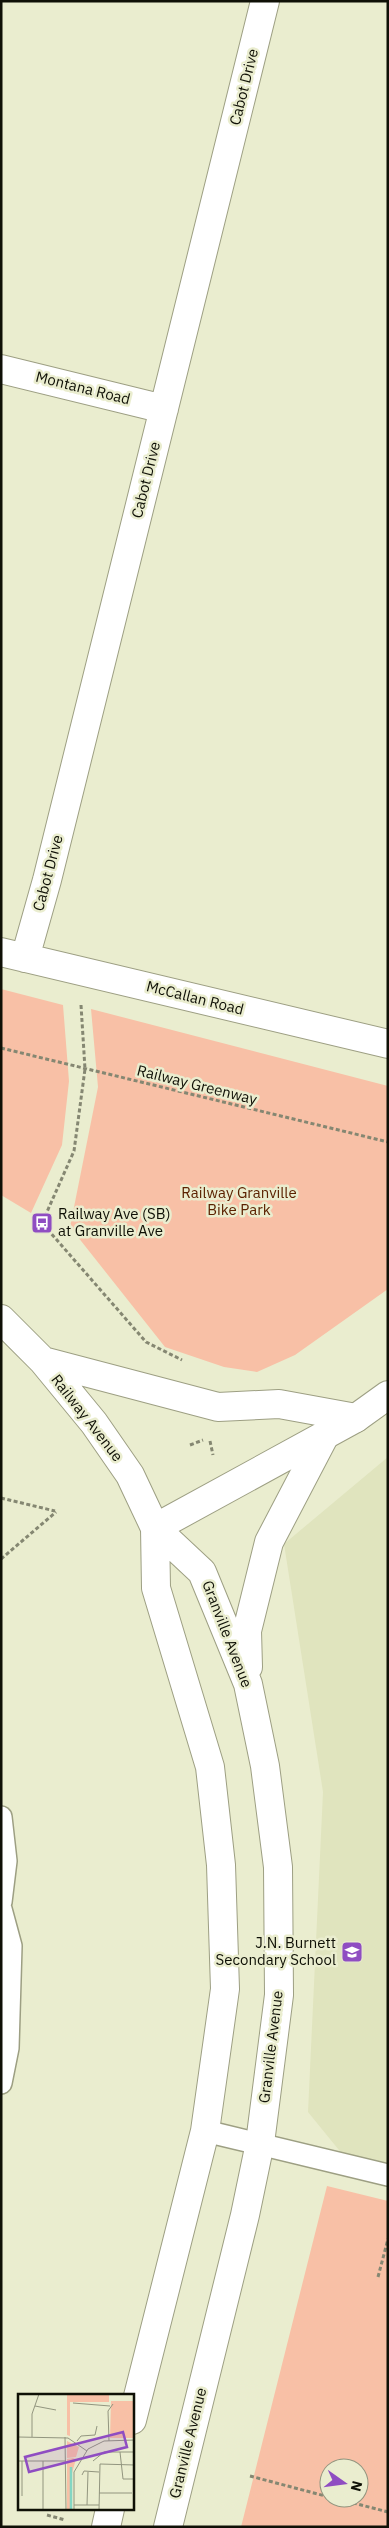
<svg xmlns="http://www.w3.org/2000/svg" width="389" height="2528" font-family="'IBM Plex Sans',sans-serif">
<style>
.built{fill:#e0e4be}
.green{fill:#f8c0a6;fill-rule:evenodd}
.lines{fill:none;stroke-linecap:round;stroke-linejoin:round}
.service-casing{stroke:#9d9f83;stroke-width:24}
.minor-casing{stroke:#9d9f83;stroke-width:30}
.tertiary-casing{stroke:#9d9f83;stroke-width:30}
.secondary-casing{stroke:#9d9f83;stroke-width:30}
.path{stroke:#858772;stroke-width:3;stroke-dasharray:4 2.5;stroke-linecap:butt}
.service{stroke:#fff;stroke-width:21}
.minor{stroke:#fff;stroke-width:28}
.tertiary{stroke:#fff;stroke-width:28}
.secondary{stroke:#fff;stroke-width:28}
.labels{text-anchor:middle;stroke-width:5;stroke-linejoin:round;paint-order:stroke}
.street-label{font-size:15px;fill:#0f1006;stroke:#eaedcf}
.park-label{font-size:15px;fill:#5b2200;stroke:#eaedcf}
.poi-label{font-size:15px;fill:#0f1006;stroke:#eaedcf;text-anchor:start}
.inset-river{fill:none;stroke:#83d6c3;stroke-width:2.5}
.inset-road{fill:none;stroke:#92957f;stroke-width:1}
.view{fill:#8f4dc2;fill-opacity:0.15;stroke:#8f4dc2;stroke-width:2.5}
.inset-edge{fill:none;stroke:#0f1006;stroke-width:2.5}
</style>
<rect width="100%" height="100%" fill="#eaedcf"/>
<path class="built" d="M 388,1457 L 388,2179 L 356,2171 L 308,2112 L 323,1792 L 284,1544 Z"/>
<path class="green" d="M 1,989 L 63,1005 L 69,1081 L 62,1145 L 31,1213 L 1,1195 Z
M 91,1009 L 388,1086 L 388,1289 L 295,1355 L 257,1372 L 224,1367 L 165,1347 L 70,1227 L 98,1087 Z
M 327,2186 L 388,2201 L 388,2527 L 241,2527 ZM 329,2468 L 359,2468 L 359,2498 L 329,2498 Z"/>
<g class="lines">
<g class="service-casing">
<path id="service" d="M 1,1817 L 6,1861 L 1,1902
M 1,1909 L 11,1946 L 8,2048 L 1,2083
M 205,2131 L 388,2175"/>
</g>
<g class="minor-casing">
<path id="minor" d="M 1,369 L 164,409
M 1,952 L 388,1044
M 25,958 L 47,880 L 265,1"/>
</g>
<g class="tertiary-casing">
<path id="tertiary" d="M 155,1528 L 356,1418 L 388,1395"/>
</g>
<g class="secondary-casing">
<path id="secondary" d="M 1,1319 L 43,1361 L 94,1423 L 130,1475 L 155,1528 L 202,1572 L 248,1684 L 265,1766 L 278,1867 L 279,1995 L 260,2143 L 245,2215 L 168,2527
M 43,1361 L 218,1407 L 279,1404 L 356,1418
M 248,1667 L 247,1631 L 269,1542 L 326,1433
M 132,2420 L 205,2131 L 225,1989 L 221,1865 L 210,1767 L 156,1588 L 155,1528
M 106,2527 L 110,2509"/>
</g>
<path class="path" d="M 81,1005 L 85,1069 L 74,1151 L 42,1223 L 146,1342 L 182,1360
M 1,1048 L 388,1142
M 210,1441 L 213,1455
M 190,1445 L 203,1440
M 1,1498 L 55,1511
M 1,1559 L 56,1512
M 378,2277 L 388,2239
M 250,2476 L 329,2497
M 334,2498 L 388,2512
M 47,2515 L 65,2520"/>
<use href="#service" class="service"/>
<use href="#minor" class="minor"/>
<use href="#tertiary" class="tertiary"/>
<use href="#secondary" class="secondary"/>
</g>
<defs>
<g id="bus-square" transform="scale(1.125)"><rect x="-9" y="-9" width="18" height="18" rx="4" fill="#8f4dc2" stroke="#eaedcf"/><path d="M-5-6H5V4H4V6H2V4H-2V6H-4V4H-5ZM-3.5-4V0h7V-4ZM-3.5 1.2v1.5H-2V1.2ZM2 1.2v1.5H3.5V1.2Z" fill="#fff"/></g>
<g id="school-square" transform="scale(1.125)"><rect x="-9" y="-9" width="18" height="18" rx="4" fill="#8f4dc2" stroke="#eaedcf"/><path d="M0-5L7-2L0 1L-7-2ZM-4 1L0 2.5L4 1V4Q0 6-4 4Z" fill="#fff"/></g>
</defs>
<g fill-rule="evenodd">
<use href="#bus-square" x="42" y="1223"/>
<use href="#school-square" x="352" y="1952"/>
</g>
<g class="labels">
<g class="street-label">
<text transform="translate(244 87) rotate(-76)" y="5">Cabot Drive</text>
<text transform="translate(83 388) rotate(14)" y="5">Montana Road</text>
<text transform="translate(146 480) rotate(-76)" y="5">Cabot Drive</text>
<text transform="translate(48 873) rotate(-75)" y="5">Cabot Drive</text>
<text transform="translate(195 998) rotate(14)" y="5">McCallan Road</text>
<text transform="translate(197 1085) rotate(14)" y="5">Railway Greenway</text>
<text transform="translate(87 1418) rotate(52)" y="5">Railway Avenue</text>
<text transform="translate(227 1634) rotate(69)" y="5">Granville Avenue</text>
<text transform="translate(271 2047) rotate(-83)" y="5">Granville Avenue</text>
<text transform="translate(188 2443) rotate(-76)" y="5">Granville Avenue</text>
</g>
<g class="park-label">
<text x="239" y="1198">Railway Granville<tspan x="239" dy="17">Bike Park</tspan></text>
</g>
<g class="poi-label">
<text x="58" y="1219">Railway Ave (SB)<tspan x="58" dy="17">at Granville Ave</tspan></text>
<text x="336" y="1948" text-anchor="end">J.N. Burnett<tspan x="336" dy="17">Secondary School</tspan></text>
</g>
</g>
<g transform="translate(18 2394)">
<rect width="116" height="116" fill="#eaedcf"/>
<path d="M 49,0 L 91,0 L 91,8 L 52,8 L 52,42 L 49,41 ZM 93,7 L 116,7 L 116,44 L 92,44 ZM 49,47 L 61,53 L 58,63 L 49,64 ZM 55,64 L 58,65 L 54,79 L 54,116 L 49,116 L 49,65 Z" fill="#f8c0a6"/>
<path class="inset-river" d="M 53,73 L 53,116"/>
<path class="inset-road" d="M 55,9 L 92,12M 17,12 L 38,16M 0,43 L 50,44 L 69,57M 14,43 L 14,20 L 21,0M 47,43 L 48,116M 59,47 L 63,42 L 77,41 L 79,32M 91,47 L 90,17 L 95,10M 102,58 L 105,85 L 117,85M 0,67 L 48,67M 4,67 L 4,102M 25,67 L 25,116M 75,67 L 86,58 L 117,58M 64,81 L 66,77 L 81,78M 81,99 L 114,99M 56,111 L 81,111M 69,111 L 70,78M 56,116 L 56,78 L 70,55 L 86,47 L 117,46M 81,116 L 82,70 L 117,71"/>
<path class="view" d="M 105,38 L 109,53 L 11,78 L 7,63 Z"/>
<rect width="116" height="116" class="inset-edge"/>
</g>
<rect width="389" height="2528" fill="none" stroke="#0f1006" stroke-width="5"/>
<g transform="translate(344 2483) rotate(104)"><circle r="24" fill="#eaedcf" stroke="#92957f"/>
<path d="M0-4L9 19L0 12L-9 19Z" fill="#8f4dc2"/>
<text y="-8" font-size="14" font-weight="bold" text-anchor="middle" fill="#0f1006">N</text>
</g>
</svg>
